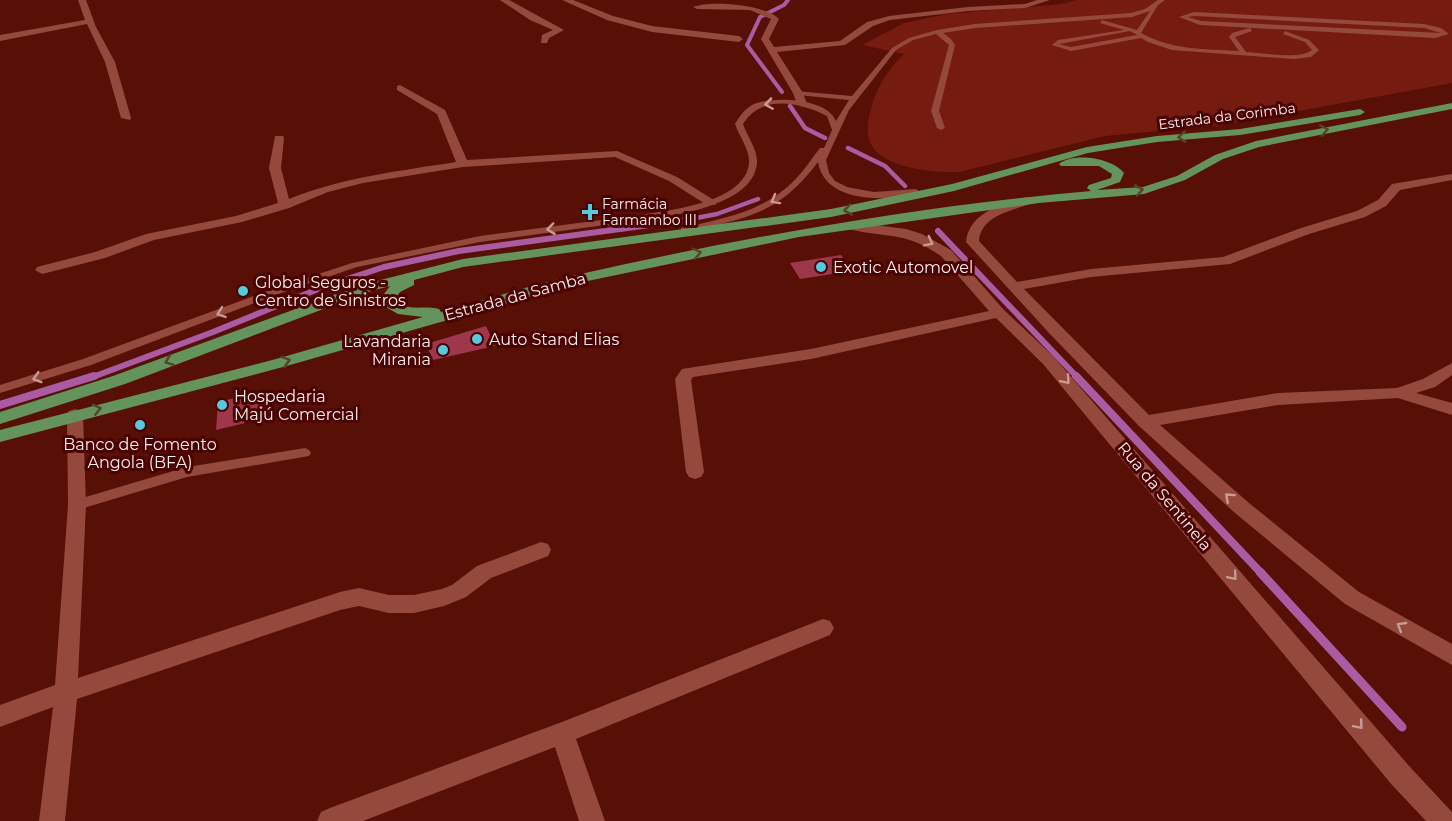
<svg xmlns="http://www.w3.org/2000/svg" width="1452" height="821" font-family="Montserrat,sans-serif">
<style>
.green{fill:#761b0f}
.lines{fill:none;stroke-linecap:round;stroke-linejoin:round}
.stream-far4{stroke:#aa5ba2;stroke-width:4}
.stream-far3{stroke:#aa5ba2;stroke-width:4.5}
.stream-far2{stroke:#aa5ba2;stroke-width:6}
.stream-far1{stroke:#aa5ba2;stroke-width:8}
.stream{stroke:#aa5ba2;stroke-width:9}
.building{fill:#9e364c}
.service{fill:#95493c;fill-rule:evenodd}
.minor{fill:#95493c;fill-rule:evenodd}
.primary{fill:#64945b;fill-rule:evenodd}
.oneway{stroke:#c89c95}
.oneway2{stroke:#564329}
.poi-dot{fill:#55cadf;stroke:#4b0100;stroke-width:2}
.labels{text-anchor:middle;stroke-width:6;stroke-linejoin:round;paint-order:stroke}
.far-street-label{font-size:14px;fill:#faf0ee;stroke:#4b0100}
.far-poi-label{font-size:14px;fill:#faf0ee;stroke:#4b0100;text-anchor:start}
.poi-label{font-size:16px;fill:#faf0ee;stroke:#4b0100;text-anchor:start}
.street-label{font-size:16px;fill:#faf0ee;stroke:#4b0100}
</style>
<rect width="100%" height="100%" fill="#570f06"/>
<path class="green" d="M 1077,0 L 1452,0 L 1452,83 L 1222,125 L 1105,136 L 959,172 C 935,173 879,168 870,142 C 865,129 869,117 872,105 C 877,86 890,67 904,54 L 862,45 L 904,23 L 948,14 L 1062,4 Z"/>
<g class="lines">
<path class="stream-far4" d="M 782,92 L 747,45 L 760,17 L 784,5 L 788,0"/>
<path class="stream-far3" d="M 790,106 L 805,128 L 825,138
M 848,148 L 885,166 L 905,186
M 675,222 L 717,214 L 758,199"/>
<path class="stream-far2" d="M 938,231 L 1078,378
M 90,378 L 213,332 L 323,287 L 384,267 L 459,251 L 686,220"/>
<path class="stream-far1" d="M 1076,376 L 1262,574
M 0,405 L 94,376"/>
<path class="stream" d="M 1260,572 L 1402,727"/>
</g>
<path class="building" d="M 841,255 L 852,271 L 800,279 L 790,263 Z
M 486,326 L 495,346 L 433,360 L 426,344 Z
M 268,390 L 267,418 L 216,430 L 218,402 Z"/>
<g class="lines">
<path class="service" d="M 1158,0 L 1165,0 L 1158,5 L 1141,33 C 1171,50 1205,49 1239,51 L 1229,37 L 1232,33 L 1250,28 L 1252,31 L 1235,37 L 1246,52 C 1264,53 1299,60 1312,50 L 1305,42 L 1283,34 L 1285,31 L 1309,40 L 1319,50 L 1311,57 L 1294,59 L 1172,50 L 1148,42 L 1141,38 L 1071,51 L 1052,45 L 1058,40 L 1124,30 L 1100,23 L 1102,20 L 1137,30 L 1150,11 L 1132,17 L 975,28 L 943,33 L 951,39 L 955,45 L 939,111 L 945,128 L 941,130 L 937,128 L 931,111 L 949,45 L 936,34 L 913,40 L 896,50 L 849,110 L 826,160 L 829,173 L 835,181 L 847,187 L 874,192 L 916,189 L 920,192 L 919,194 C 886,201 825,204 818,162 C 787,203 763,214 713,226 C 703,229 691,233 681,232 L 681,228 C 716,220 758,213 786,188 C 800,177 809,162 820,148 L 824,148 L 832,130 L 827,116 C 800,102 761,94 743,124 C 747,136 758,150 757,163 C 753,210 659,217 624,223 L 619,220 L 624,217 C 656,212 745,206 749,163 C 750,150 739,136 735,124 C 740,116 745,108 754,104 C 774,96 827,98 836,121 L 849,100 L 798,95 L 794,93 L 795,91 L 852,96 L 892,48 L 909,38 L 937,30 L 975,24 L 1131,13 L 1145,9 ZM 1130,31 L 1137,35 L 1071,47 L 1059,44 Z
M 1194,12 L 1424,24 L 1441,28 L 1449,34 L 1435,38 L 1200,25 L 1179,17 ZM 1194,16 L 1424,28 L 1441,33 L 1201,21 L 1188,17 Z
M 609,219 L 612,220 L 612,224 L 480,242 L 357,267 L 284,292 L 91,365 L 0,393 L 0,385 L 83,359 L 276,288 L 352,263 L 480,236 Z
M 305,448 L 309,450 L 311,453 L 309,456 L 187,477 L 77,510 L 72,509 L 70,505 L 72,501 L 187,467 Z"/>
<path class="minor" d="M 78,0 L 86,0 L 96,27 L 115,62 L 131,118 L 130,120 L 121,118 L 105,62 L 87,24 L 0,41 L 0,35 L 85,20 Z
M 500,0 L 509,0 L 564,30 L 549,38 L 547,43 L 541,43 L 542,35 L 553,30 L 530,20 Z
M 562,0 L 573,0 L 613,16 L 652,26 L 739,36 L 743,39 L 739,42 L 652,32 L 607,20 Z
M 1037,0 L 1050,0 L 1025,8 L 968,11 L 890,20 L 873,26 L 845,45 L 777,52 L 803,93 L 807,104 L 802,107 L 797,104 L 793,93 L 761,39 L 771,19 L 750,10 L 697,9 L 693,7 C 710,0 765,4 779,19 L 769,39 L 774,47 L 840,41 L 867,22 L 889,16 L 968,7 L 1025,4 Z
M 400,85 L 445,110 L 467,160 L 617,151 L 677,177 L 717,202 L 715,205 L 707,205 L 669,181 L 615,157 L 463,167 L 363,183 L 328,192 L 289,208 L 242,222 L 154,240 L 105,258 L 42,274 L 35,270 L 37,267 L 95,252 L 146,234 L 236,216 L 278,203 L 269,168 L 275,136 L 283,136 L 284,138 L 281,168 L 289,199 C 343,177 400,171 456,162 L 437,114 L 397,90 L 397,86 Z
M 1452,174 L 1452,180 L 1400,190 L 1386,206 L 1365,217 L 1309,234 L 1230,264 L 1091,277 L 1024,289 L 1149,415 L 1278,393 L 1397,388 L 1423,379 L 1452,363 L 1452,375 L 1435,387 L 1416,393 L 1452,403 L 1452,415 L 1398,398 L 1278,405 L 1160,425 L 1249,503 L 1359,592 L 1452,644 L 1452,665 L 1345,604 L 1235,513 L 1139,426 L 1049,333 L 966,242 C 969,213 1001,204 1026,197 L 1032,201 L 1030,204 C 1010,211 981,216 979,241 L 1017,282 L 1091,269 L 1223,257 L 1301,228 L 1357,211 L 1378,200 L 1392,184 Z
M 624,216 L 628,217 L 630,220 L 628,223 L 609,226 L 603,222 L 605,219 Z
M 852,222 L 906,229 L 922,234 L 951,250 L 1004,310 L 1053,356 L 1410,767 L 1452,812 L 1452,821 L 1426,821 L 1392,785 L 1043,364 L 996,318 L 811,359 L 693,377 L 691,380 L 704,472 L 701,477 L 695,479 L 689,477 L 686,472 L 675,379 L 682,369 L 811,349 L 989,311 L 941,256 C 905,231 886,238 848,229 L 846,226 L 848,223 Z
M 75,409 L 81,411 L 83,415 L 86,505 L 78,678 L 340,592 L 359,588 L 389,595 L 414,595 L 442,589 L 452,585 L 477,566 L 541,542 L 548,544 L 551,550 L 548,556 L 491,578 L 466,597 L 444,606 L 414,613 L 389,613 L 359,606 L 340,610 L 77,699 L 65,821 L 39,821 L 53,707 L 0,727 L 0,705 L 55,685 L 68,505 L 67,415 L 69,411 Z
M 823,619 L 830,621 L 834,628 L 830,635 L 576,739 L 605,821 L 579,821 L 555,747 L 363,821 L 317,821 L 321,812 L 330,808 L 562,722 Z"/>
<path class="primary" d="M 1452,103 L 1452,109 L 1259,147 L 1223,159 L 1185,180 L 1144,194 L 1039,203 L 799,237 L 578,283 L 283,367 L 0,442 L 0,430 L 276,359 L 423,317 L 398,314 L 382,305 L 381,298 L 390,286 L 371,291 L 125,384 L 0,424 L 0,412 L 113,376 L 361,285 L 463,259 L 831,209 L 952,184 L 1087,147 L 1157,136 L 1240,129 L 1360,109 L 1365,112 L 1360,115 L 1240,135 L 1157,142 L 1088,153 L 954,191 L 831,217 L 463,267 L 414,280 L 414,285 L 400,292 L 394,301 C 409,312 423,305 439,309 L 441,312 C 486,300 531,285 576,275 C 745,237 918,206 1091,191 L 1087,188 L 1089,185 L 1111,178 L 1112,174 L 1099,166 L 1061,166 L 1059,164 C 1074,152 1112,158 1124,173 L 1120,182 L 1097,190 L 1143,187 L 1177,176 L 1215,155 L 1256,141 Z"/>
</g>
<defs><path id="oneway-chevron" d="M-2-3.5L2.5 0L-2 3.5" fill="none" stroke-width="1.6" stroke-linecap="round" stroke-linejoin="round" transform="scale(1.5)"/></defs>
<g class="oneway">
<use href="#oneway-chevron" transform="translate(769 104) rotate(171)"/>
<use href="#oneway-chevron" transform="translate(775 200) rotate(151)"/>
<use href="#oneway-chevron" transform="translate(551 229) rotate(173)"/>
<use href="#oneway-chevron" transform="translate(929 242) rotate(27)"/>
<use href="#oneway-chevron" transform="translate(221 313) rotate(160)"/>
<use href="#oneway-chevron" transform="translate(37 378) rotate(163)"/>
<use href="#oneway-chevron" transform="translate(1066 380) rotate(49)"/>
<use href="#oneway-chevron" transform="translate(1229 497) rotate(-138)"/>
<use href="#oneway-chevron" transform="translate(1233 576) rotate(50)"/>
<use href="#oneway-chevron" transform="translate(1401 626) rotate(-150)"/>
<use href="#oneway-chevron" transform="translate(1359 725) rotate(50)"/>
</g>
<g class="oneway2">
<use href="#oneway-chevron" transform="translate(1324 130) rotate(-11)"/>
<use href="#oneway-chevron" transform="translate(1182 137) rotate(175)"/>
<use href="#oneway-chevron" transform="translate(1139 190) rotate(-10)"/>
<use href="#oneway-chevron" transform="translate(848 210) rotate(170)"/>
<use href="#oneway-chevron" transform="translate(697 253) rotate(-12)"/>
<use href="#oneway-chevron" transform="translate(169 361) rotate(160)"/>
<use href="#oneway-chevron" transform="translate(286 361) rotate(-16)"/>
<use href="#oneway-chevron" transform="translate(97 409) rotate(-14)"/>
</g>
<g class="poi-dot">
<path d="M587 203h6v6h6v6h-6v6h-6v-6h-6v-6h6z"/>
<circle cx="821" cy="267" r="6"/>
<circle cx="243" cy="291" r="6"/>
<circle cx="477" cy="339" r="6"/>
<circle cx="443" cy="350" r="6"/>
<circle cx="222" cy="405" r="6"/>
<circle cx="140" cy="425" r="6"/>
</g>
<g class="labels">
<g class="far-street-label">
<text transform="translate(1227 116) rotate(-7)" y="5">Estrada da Corimba</text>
</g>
<g class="far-poi-label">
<text x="602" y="209">Farmácia<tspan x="602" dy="16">Farmambo III</tspan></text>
</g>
<g class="poi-label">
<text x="833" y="273">Exotic Automovel</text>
<text x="255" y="288">Global Seguros -<tspan x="255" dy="18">Centro de Sinistros</tspan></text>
<text x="489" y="345">Auto Stand Elias</text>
<text x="431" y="347" text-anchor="end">Lavandaria<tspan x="431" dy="18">Mirania</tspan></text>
<text x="234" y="402">Hospedaria<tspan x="234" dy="18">Majú Comercial</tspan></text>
<text x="140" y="450" text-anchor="middle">Banco de Fomento<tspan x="140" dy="18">Angola (BFA)</tspan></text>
</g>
<g class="street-label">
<text transform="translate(515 296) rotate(-15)" y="6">Estrada da Samba</text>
<text transform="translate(1165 496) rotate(50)" y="6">Rua da Sentinela</text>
</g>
</g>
</svg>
